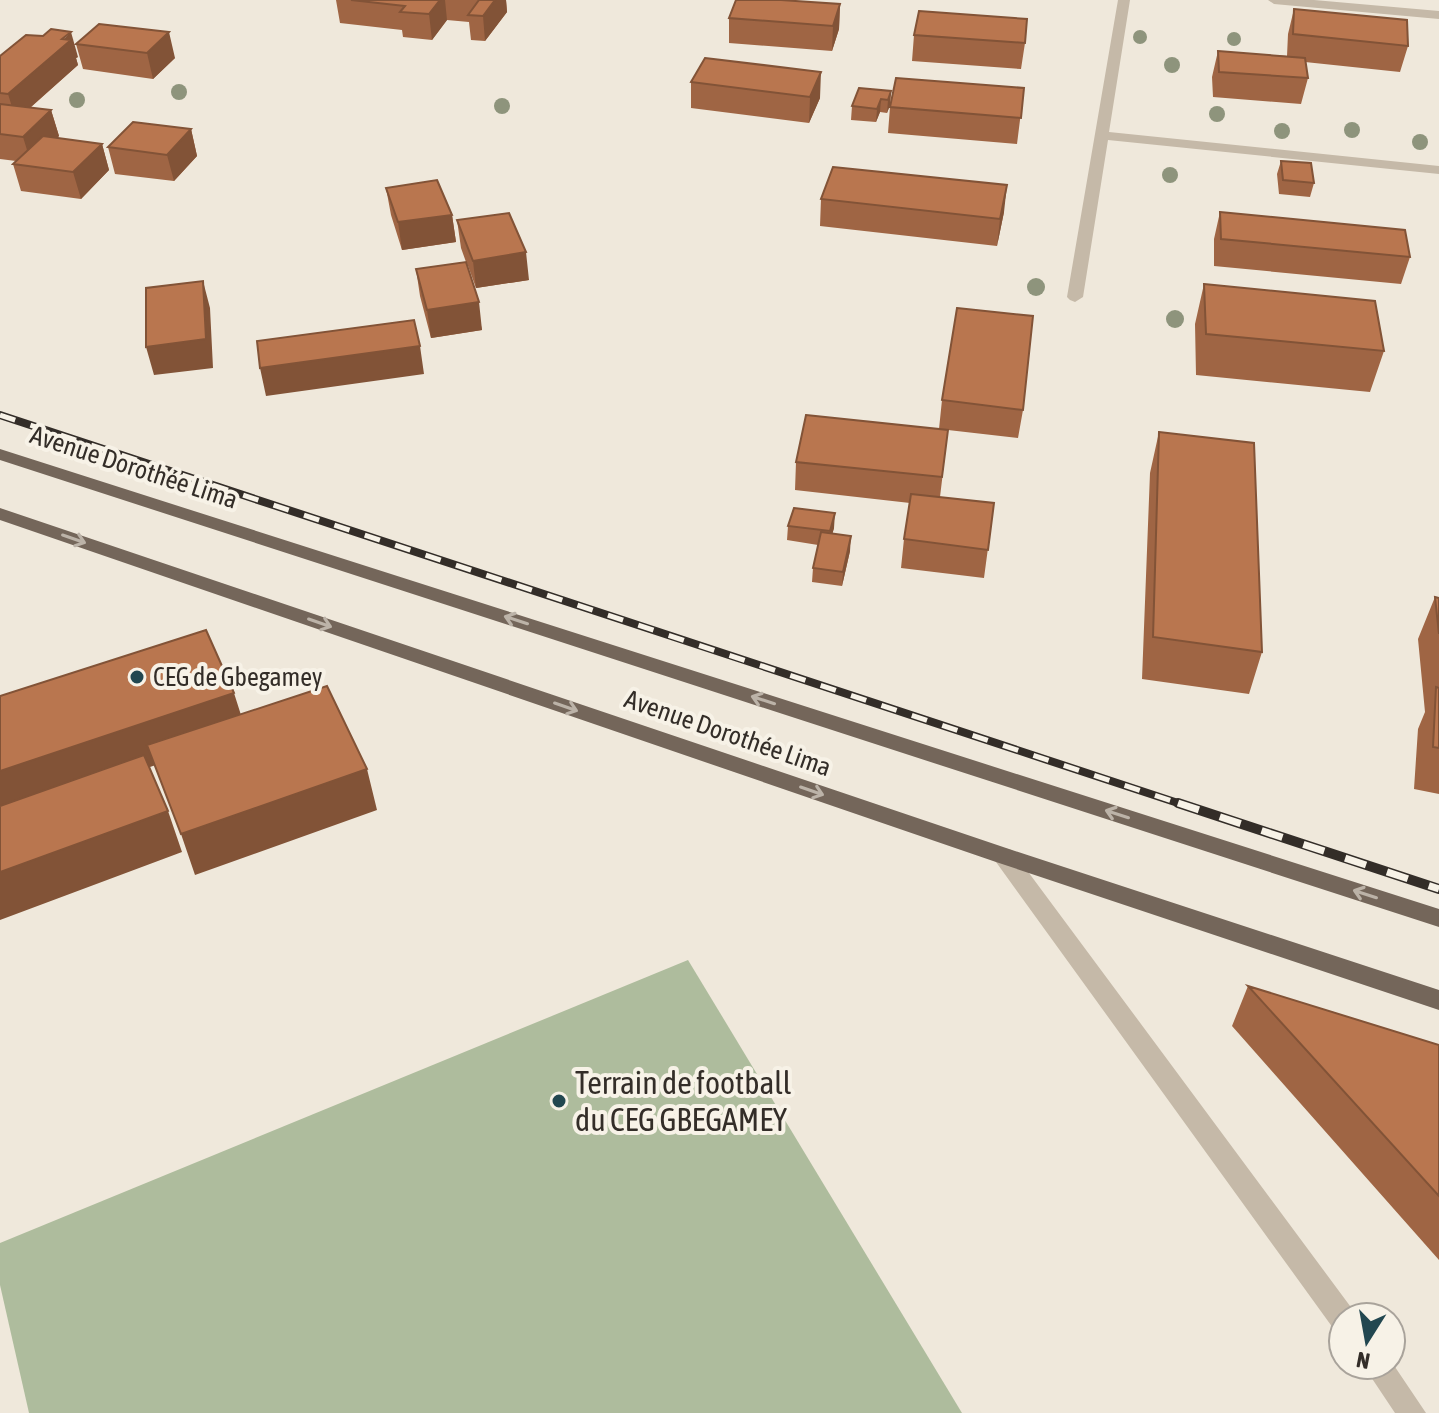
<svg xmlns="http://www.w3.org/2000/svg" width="1439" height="1413" font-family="'Asap Condensed',sans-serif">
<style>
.green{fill:#aebc9d}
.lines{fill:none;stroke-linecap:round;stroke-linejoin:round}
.minor{fill:#c5b9a8;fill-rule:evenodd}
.major{fill:#74665a;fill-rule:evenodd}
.rail-far1-casing{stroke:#332d28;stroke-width:8}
.rail-casing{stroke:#332d28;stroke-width:10}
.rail-far1{stroke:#f7f2e7;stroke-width:5;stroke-dasharray:16;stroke-linecap:butt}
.rail{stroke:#f7f2e7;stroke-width:7;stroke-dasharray:22;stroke-linecap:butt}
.tree{fill:#8e947c}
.wall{fill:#9f6544}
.shaded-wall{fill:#825337}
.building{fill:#b9764f;stroke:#825337;stroke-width:2}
.oneway{stroke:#bcb3a8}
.poi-dot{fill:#224750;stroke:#f7f2e7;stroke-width:3}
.labels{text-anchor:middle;stroke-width:8;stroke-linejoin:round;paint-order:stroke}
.street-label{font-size:26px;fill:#332d28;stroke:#f7f2e7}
.poi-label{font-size:26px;fill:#332d28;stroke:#f7f2e7;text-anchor:start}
.near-poi-label{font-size:32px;fill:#332d28;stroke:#f7f2e7;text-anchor:start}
</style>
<rect width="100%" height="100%" fill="#efe8db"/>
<path class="green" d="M 688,960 L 962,1413 L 29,1413 L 0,1285 L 0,1243 Z"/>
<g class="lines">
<path class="minor" d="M 1118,0 L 1130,0 L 1109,132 L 1439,166 L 1439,174 L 1108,140 L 1083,297 L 1075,302 L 1070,300 L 1067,297 Z
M 1268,0 L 1314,0 L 1439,11 L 1439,19 L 1274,4 Z
M 1004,848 L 1012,850 L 1353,1310 L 1356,1317 L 1343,1317 L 1343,1332 L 1333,1328 L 996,862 L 993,856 L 996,850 Z
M 1391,1361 L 1426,1413 L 1395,1413 L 1363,1365 L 1391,1365 Z"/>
<path class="major" d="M 0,449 L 1439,909 L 1439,927 L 0,460 Z
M 0,508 L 1012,850 L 1439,990 L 1439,1010 L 996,862 L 0,520 Z"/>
<g class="rail-far1-casing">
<path id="rail-far1" d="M 0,415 L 1184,805"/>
</g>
<g class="rail-casing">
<path id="rail" d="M 1178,803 L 1439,889"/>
</g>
<use href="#rail-far1" class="rail-far1"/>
<use href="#rail" class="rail"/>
</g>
<g class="tree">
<circle cx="1140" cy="37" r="7"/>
<circle cx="1234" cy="39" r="7"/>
<circle cx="1172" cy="65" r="8"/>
<circle cx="179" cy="92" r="8"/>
<circle cx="77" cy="100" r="8"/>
<circle cx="502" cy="106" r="8"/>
<circle cx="1217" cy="114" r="8"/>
<circle cx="1352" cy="130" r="8"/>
<circle cx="1282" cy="131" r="8"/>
<circle cx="1420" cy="142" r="8"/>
<circle cx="1170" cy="175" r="8"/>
<circle cx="1036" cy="287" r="9"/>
<circle cx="1175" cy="319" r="9"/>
</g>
<path class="wall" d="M 336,0 L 506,0 L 507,12 L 485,41 L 471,40 L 469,22 L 447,20 L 432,40 L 403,37 L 402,30 L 340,23 Z
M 840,4 L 839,29 L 832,51 L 729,43 L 729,18 Z
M 1294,9 L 1408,46 L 1400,72 L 1305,62 L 1308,78 L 1301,104 L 1213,97 L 1212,77 L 1218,51 L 1287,56 L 1288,34 Z
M 99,24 L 175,58 L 153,79 L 83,69 L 76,44 Z
M 914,35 L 1025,43 L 1021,69 L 912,61 Z
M 0,56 L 78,57 L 76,58 L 78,65 L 30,108 L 51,110 L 59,136 L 57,138 L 102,144 L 109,170 L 81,199 L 21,191 L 13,164 L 16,161 L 0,159 Z
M 691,82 L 820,98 L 809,123 L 691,108 Z
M 1024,88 L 1017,144 L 888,133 L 890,107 Z
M 891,91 L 890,105 L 887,113 L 880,112 L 876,122 L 851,120 L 852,106 Z
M 191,129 L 197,156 L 174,181 L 115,174 L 108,147 Z
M 1281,161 L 1314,183 L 1310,197 L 1279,194 L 1277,174 Z
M 386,188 L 452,215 L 456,242 L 402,250 L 391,215 Z
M 821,199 L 1004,212 L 997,246 L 820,226 Z
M 1220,212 L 1410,257 L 1401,284 L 1214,266 L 1214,239 Z
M 457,220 L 529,280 L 476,288 L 467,263 L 482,330 L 431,338 L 420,296 L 416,269 L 466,262 L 461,248 Z
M 1204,284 L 1384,351 L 1370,392 L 1196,375 L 1195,324 Z
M 942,400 L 1023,410 L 1018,438 L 948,430 L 940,497 L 994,503 L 984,578 L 901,568 L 904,539 L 910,503 L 795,490 L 796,462 L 939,429 Z
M 1159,432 L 1262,652 L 1249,694 L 1142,679 L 1150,473 Z
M 788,526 L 834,528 L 832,534 L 850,551 L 842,586 L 812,582 L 813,568 L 818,545 L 787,540 Z
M 1435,597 L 1439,598 L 1439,794 L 1414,789 L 1418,729 L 1425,712 L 1418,639 Z
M 1248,986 L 1439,1045 L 1439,1260 L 1232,1026 Z"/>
<path class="shaded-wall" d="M 440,0 L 445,0 L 447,20 L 432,40 L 429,14 Z
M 495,0 L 506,0 L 507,12 L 485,41 L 483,16 Z
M 840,4 L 839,29 L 832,51 L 833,26 Z
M 71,32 L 78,57 L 76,58 L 78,65 L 16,120 L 8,94 Z
M 169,32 L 175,58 L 153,79 L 147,53 Z
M 821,72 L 820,98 L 809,123 L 810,97 Z
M 891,91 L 890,105 L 887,113 L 888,100 Z
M 881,99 L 880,112 L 876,122 L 877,109 Z
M 51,110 L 59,136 L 31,163 L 23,137 Z
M 191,129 L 197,156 L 174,181 L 167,155 Z
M 102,144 L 109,170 L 81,199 L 73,172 Z
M 1007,185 L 1004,212 L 997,246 L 1000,219 Z
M 452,215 L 456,242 L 402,250 L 398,222 Z
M 526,252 L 529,280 L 476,288 L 473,261 Z
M 203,281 L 210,308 L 213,368 L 154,375 L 146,347 Z
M 479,302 L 482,330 L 431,338 L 427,310 Z
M 420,346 L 424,374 L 266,396 L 260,368 Z
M 835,513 L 834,528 L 829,546 L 830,531 Z
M 851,536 L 850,551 L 842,586 L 843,572 Z
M 234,693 L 247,734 L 0,818 L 0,771 Z
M 367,769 L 377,810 L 195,875 L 181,834 Z
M 168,811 L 182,852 L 0,920 L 0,872 Z"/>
<path class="building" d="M 351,0 L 440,0 L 429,14 L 400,12 L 405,6 Z
M 479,0 L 495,0 L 483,16 L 468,15 Z
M 736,0 L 781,0 L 840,4 L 833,26 L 729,18 Z
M 1294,9 L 1407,20 L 1408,46 L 1293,34 Z
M 919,11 L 1027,19 L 1025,43 L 914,35 Z
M 99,24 L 169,32 L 147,53 L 76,44 Z
M 51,29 L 71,32 L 62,39 L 71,40 L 8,94 L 0,93 L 0,56 L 26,35 L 43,36 Z
M 1218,51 L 1305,58 L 1308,78 L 1219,72 Z
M 705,58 L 821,72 L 810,97 L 691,82 Z
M 896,78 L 1024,88 L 1021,118 L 890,107 Z
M 859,88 L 891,91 L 888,100 L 881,99 L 877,109 L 852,106 Z
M 0,104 L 51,110 L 23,137 L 0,134 Z
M 133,122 L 191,129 L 167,155 L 108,147 Z
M 43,136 L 102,144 L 73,172 L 13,164 Z
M 1281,161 L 1311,163 L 1314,183 L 1283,180 Z
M 833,167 L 1007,185 L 1000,219 L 821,199 Z
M 437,180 L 452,215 L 398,222 L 386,188 Z
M 1220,212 L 1405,230 L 1410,257 L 1221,239 Z
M 509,213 L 526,252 L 473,261 L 457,220 Z
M 466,262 L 479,302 L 427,310 L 416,269 Z
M 203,281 L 206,339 L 146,347 L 146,288 Z
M 1204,284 L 1375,301 L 1384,351 L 1206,334 Z
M 957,308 L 1033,316 L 1023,410 L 942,400 Z
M 414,320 L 420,346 L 260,368 L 257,341 Z
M 806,415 L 948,430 L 942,477 L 796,462 Z
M 1159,432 L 1254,443 L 1262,652 L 1153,637 Z
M 911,494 L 994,503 L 988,550 L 904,539 Z
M 794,508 L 835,513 L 830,531 L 788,526 Z
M 821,532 L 851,536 L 843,572 L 813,568 Z
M 1435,597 L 1439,598 L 1439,634 Z
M 206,630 L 234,693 L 0,771 L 0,696 Z
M 327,686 L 367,769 L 181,834 L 147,745 Z
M 1436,687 L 1439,688 L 1439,748 L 1433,747 Z
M 144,755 L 168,811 L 0,872 L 0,806 Z
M 1248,986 L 1439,1045 L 1439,1196 Z"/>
<defs><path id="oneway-shaft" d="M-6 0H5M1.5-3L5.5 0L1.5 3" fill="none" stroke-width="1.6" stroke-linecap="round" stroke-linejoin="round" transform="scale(2)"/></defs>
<g class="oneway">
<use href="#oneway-shaft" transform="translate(74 539) rotate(19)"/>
<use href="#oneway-shaft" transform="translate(516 620) rotate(-162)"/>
<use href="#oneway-shaft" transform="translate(320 623) rotate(19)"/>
<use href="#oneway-shaft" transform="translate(763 700) rotate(-162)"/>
<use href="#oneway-shaft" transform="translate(566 707) rotate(19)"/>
<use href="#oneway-shaft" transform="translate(812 791) rotate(19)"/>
<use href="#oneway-shaft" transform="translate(1117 814) rotate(-162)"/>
<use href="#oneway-shaft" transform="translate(1365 894) rotate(-162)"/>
</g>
<g class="poi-dot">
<circle cx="137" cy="677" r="8"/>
<circle cx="559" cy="1101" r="8"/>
</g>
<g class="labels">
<g class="street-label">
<text transform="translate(134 467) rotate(18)" y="9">Avenue Dorothée Lima</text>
<text transform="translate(728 733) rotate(19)" y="9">Avenue Dorothée Lima</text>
</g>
<g class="poi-label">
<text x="153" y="686">CEG de Gbegamey</text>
</g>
<g class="near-poi-label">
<text x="575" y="1094">Terrain de football<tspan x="575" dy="37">du CEG GBEGAMEY</tspan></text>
</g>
</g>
<g transform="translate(1367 1341) rotate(191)"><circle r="38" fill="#f7f2e7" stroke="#a9a39b" stroke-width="2"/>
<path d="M0-6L14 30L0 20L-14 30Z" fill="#224750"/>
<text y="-12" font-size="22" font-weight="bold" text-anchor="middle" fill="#332d28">N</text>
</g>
</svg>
